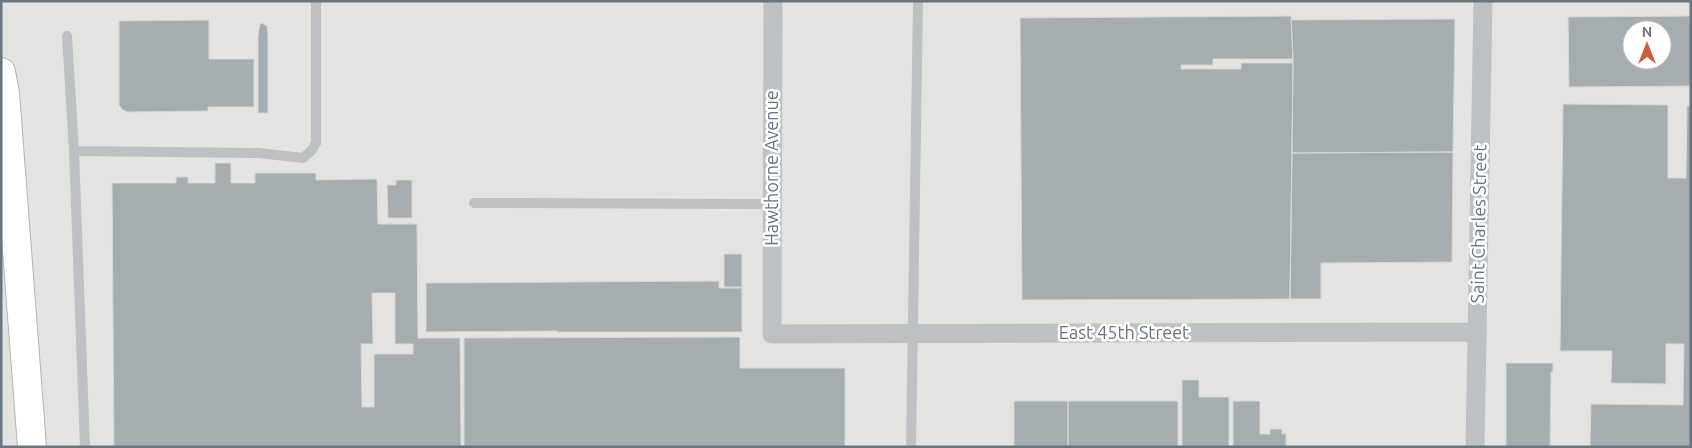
<svg xmlns="http://www.w3.org/2000/svg" width="1692" height="448" font-family="Ubuntu,sans-serif">
<style>
.built{fill:#e3e4e2;fill-rule:evenodd}
.building{fill:#a6adb1;stroke:#d6d6d5;fill-rule:evenodd}
.lines{fill:none;stroke-linecap:round;stroke-linejoin:round}
.secondary-casing{stroke:#b2b6ba;stroke-width:30}
.lane{stroke:#bdc1c3;stroke-width:10}
.street{stroke:#bdc1c3;stroke-width:19}
.secondary{stroke:#fff;stroke-width:28}
.labels{text-anchor:middle;stroke-width:5;stroke-linejoin:round;paint-order:stroke}
.street-label{font-size:18px;fill:#68757f;stroke:#fff}
</style>
<rect width="100%" height="100%" fill="#f5f5f2"/>
<path class="built" d="M 1,1 L 1691,1 L 1691,447 L 1,447 ZM 1632,30 L 1662,30 L 1662,60 L 1632,60 Z"/>
<path class="building" d="M 1291,16 L 1293,59 L 1213,59 L 1213,65 L 1181,65 L 1181,69 L 1241,69 L 1241,63 L 1293,63 L 1290,299 L 1022,300 L 1020,18 Z
M 1691,16 L 1691,86 L 1569,87 L 1568,17 ZM 1632,30 L 1662,30 L 1662,60 L 1632,60 Z
M 1455,19 L 1453,152 L 1292,153 L 1293,59 L 1291,20 Z
M 209,20 L 209,59 L 254,59 L 254,107 L 208,107 L 208,111 L 127,112 L 123,110 L 119,105 L 119,21 Z
M 262,23 L 267,26 L 268,35 L 268,113 L 258,113 L 258,36 L 260,24 Z
M 1563,104 L 1668,105 L 1668,178 L 1686,178 L 1687,106 L 1691,106 L 1691,447 L 1590,447 L 1591,404 L 1683,405 L 1684,344 L 1666,344 L 1666,384 L 1611,383 L 1612,351 L 1560,351 Z
M 1453,152 L 1452,262 L 1321,263 L 1321,299 L 1290,299 L 1292,153 Z
M 215,163 L 231,163 L 231,183 L 255,183 L 255,173 L 316,173 L 316,180 L 377,179 L 378,224 L 417,224 L 418,338 L 460,338 L 461,447 L 114,447 L 112,183 L 176,183 L 176,177 L 188,177 L 188,183 L 215,183 ZM 372,293 L 395,293 L 395,344 L 413,344 L 413,354 L 374,354 L 374,407 L 362,407 L 361,344 L 373,344 Z
M 396,180 L 412,180 L 412,218 L 388,218 L 387,185 L 396,185 Z
M 724,254 L 742,254 L 742,287 L 724,287 Z
M 719,281 L 719,288 L 742,288 L 742,332 L 557,332 L 557,331 L 426,332 L 426,283 Z
M 740,337 L 740,368 L 845,368 L 845,447 L 464,447 L 464,338 Z
M 1506,363 L 1553,363 L 1553,372 L 1551,372 L 1550,447 L 1506,447 Z
M 1182,380 L 1199,380 L 1199,397 L 1229,397 L 1229,447 L 1182,447 Z
M 1014,401 L 1068,401 L 1068,447 L 1014,447 Z
M 1068,401 L 1178,401 L 1178,447 L 1068,447 Z
M 1233,401 L 1260,401 L 1260,434 L 1270,434 L 1270,429 L 1282,429 L 1282,434 L 1286,434 L 1286,447 L 1233,447 Z"/>
<g class="lines">
<g class="secondary-casing">
<path id="secondary" d="M 1,72 L 5,93 L 32,447"/>
</g>
<path class="lane" d="M 67,36 L 74,151
M 474,203 L 772,204
M 85,447 L 74,151 L 259,153 L 303,158 L 312,150 L 316,143 L 316,1
M 911,447 L 918,1"/>
<path class="street" d="M 773,1 L 772,334 L 1477,332
M 1475,447 L 1483,1"/>
<use href="#secondary" class="secondary"/>
</g>
<g class="labels">
<g class="street-label">
<text transform="translate(772 168) rotate(-90)" y="6">Hawthorne Avenue</text>
<text transform="translate(1479 224) rotate(-89)" y="6">Saint Charles Street</text>
<text x="1124" y="339">East 45th Street</text>
</g>
</g>
<rect width="1692" height="448" fill="none" stroke="#68757f" stroke-width="5"/>
<g transform="translate(1647 45)"><circle r="24" fill="#ffffff" stroke="#c3c8cc"/>
<path d="M0-4L9 19L0 12L-9 19Z" fill="#cc5e3b"/>
<text y="-8" font-size="14" font-weight="bold" text-anchor="middle" fill="#68757f">N</text>
</g>
</svg>
